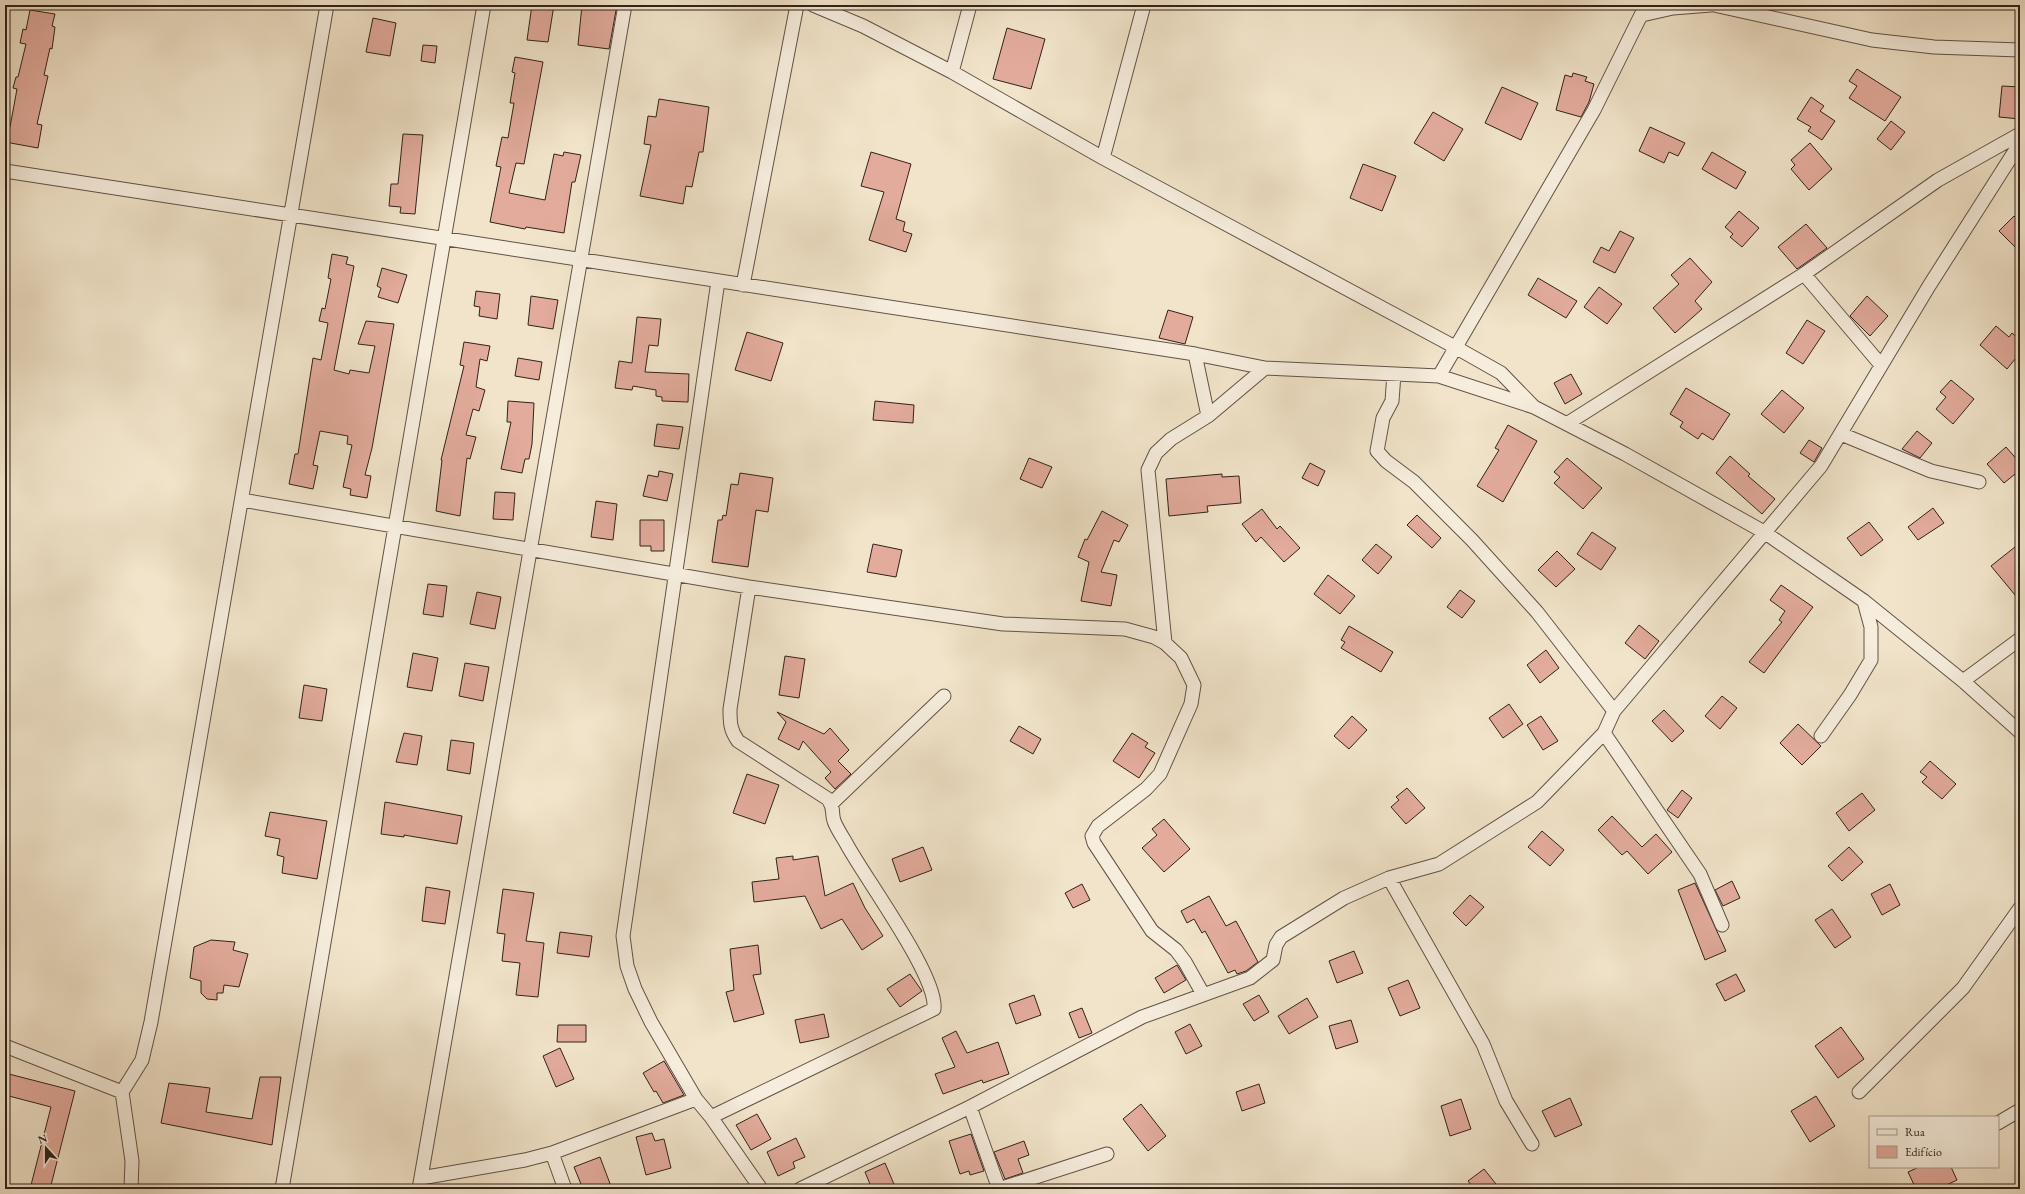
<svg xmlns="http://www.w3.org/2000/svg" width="2025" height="1194" font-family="'EB Garamond',serif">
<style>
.building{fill:#e2ab9c;stroke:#31221a}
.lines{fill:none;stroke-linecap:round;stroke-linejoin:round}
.minor-casing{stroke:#615246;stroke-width:15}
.minor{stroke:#f6eddd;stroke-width:13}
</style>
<rect width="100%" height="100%" fill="#f1e4ca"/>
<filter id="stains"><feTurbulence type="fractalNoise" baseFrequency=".005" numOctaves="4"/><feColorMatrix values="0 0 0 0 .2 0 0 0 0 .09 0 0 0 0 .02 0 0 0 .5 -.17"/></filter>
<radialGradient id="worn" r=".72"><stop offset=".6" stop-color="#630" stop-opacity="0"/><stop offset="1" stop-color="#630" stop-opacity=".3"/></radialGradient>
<path class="building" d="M 532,5 L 554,5 L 548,42 L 527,40 Z
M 582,5 L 617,5 L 609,49 L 578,45 Z
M 30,10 L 55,14 L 52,26 L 55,27 L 52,49 L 50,48 L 44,75 L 48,76 L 37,124 L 42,125 L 38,148 L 5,142 L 5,126 L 10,127 L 17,89 L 13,88 L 16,77 L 18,77 L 26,44 L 20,43 L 23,29 L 26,30 Z
M 373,18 L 396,23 L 390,56 L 366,52 Z
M 1007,28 L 1045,39 L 1031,89 L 993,79 Z
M 423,45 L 437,46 L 435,63 L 421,61 Z
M 515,57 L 543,62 L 524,164 L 516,163 L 509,193 L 545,200 L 554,154 L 563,156 L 564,152 L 581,155 L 575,182 L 572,182 L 564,233 L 526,227 L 525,229 L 490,222 L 501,167 L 496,166 L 502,137 L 508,138 L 514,103 L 510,103 L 515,73 L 512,72 Z
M 1857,69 L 1901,97 L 1885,121 L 1849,98 L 1857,86 L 1849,81 Z
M 1573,73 L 1587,77 L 1585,81 L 1594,84 L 1589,102 L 1581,117 L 1556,110 L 1565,75 L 1572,77 Z
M 2002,86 L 2020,87 L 2020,119 L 1999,117 Z
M 1502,87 L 1538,103 L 1521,140 L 1485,123 Z
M 1811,97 L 1824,106 L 1820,111 L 1835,121 L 1822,140 L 1808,131 L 1811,127 L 1797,119 Z
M 659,99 L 709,107 L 703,152 L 699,152 L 692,187 L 686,186 L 683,204 L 640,196 L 651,145 L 644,144 L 648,116 L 656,117 Z
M 1433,112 L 1463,129 L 1444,161 L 1414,143 Z
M 1891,121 L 1905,132 L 1891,150 L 1877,139 Z
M 1650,127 L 1685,143 L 1678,156 L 1669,152 L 1664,163 L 1639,151 Z
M 403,134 L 423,135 L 415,214 L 400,213 L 401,207 L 389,206 L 391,184 L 398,184 Z
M 1810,143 L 1832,169 L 1809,190 L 1791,169 L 1795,165 L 1791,160 Z
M 871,152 L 911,164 L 896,219 L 905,222 L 903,231 L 912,234 L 906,252 L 869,240 L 884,192 L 861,186 Z
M 1712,152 L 1746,172 L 1736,189 L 1702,169 Z
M 1363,164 L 1396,176 L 1382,211 L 1350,198 Z
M 1739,211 L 1759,228 L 1742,247 L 1730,237 L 1733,234 L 1725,227 Z
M 2014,216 L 2020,222 L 2020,252 L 1999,231 Z
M 1806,224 L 1827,248 L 1797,269 L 1778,247 Z
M 1620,231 L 1634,238 L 1615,273 L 1593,262 L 1601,247 L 1609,251 Z
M 332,254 L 348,257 L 346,264 L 354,266 L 334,370 L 349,374 L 350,370 L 369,373 L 375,346 L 358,344 L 366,321 L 394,324 L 372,448 L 365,475 L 371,476 L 367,498 L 350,495 L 351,489 L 343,487 L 352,445 L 347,444 L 348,436 L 320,431 L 313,465 L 318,466 L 313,489 L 289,484 L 295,454 L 298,454 L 313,358 L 321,360 L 328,323 L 319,321 L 322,308 L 325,309 L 331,279 L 328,278 Z
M 1690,258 L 1712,282 L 1695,301 L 1702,309 L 1675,333 L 1653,308 L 1679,284 L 1671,275 Z
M 382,268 L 407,275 L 398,303 L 378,297 L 381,288 L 377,286 Z
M 1538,278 L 1577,301 L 1566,318 L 1528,295 Z
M 1599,287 L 1622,304 L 1607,324 L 1584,307 Z
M 476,291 L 500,294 L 497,319 L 479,316 L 480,307 L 474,306 Z
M 531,296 L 558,300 L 553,329 L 528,325 Z
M 1867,296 L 1888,316 L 1870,336 L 1850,316 Z
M 1168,310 L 1193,317 L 1185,344 L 1159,338 Z
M 637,317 L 661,319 L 658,346 L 649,345 L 645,372 L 689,374 L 688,402 L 662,401 L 662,397 L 656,396 L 656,390 L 633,386 L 632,390 L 615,388 L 619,361 L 632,363 Z
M 1807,320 L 1825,331 L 1803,364 L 1786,353 Z
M 1996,326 L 2009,337 L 2012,333 L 2020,340 L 2020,353 L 2007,369 L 1980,345 Z
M 747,332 L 783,343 L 771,381 L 735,370 Z
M 464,342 L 490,346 L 487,361 L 480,359 L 476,387 L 485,390 L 479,411 L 473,409 L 466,435 L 476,437 L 470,459 L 467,458 L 460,516 L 436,511 L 442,460 L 441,460 L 464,366 L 460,365 Z
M 518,358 L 542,362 L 539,380 L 515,376 Z
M 1571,374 L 1582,394 L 1565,404 L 1554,383 Z
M 1951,380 L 1974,399 L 1953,424 L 1936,409 L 1946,397 L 1940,392 Z
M 1686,388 L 1730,414 L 1713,440 L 1702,433 L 1698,439 L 1680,427 L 1683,422 L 1670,414 Z
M 1782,390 L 1804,408 L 1784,433 L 1761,414 Z
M 508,401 L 534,403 L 532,444 L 529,459 L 525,459 L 522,473 L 501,469 L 511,422 L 507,422 Z
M 875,401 L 914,405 L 913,423 L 873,420 Z
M 657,424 L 683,427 L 679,449 L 654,446 Z
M 1508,425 L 1537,441 L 1503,502 L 1477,486 L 1499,450 L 1495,448 Z
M 1917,431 L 1932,443 L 1920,458 L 1902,449 Z
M 1809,440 L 1822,448 L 1814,462 L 1800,453 Z
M 2006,447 L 2020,463 L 2020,470 L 2004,483 L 1987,464 Z
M 1730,456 L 1750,474 L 1748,476 L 1775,499 L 1762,514 L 1716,473 Z
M 1029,458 L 1052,467 L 1042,488 L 1020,479 Z
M 1567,458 L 1602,488 L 1583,509 L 1554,483 L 1560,477 L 1554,472 Z
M 1310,463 L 1325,471 L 1318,486 L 1302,478 Z
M 659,471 L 673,474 L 667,501 L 643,496 L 648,475 L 658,477 Z
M 740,473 L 773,478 L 768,512 L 756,510 L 748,567 L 712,562 L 718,520 L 722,520 L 723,515 L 726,516 L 731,484 L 738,485 Z
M 1222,474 L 1222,477 L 1239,476 L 1241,503 L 1207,506 L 1208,512 L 1169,516 L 1166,479 Z
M 495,492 L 515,493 L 513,520 L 493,519 Z
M 596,501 L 617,504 L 613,540 L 591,537 Z
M 1933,508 L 1944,523 L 1918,540 L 1908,527 Z
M 1262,509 L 1277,529 L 1280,526 L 1300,548 L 1284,562 L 1261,537 L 1256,542 L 1242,524 Z
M 1102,511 L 1128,525 L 1119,542 L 1114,540 L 1101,572 L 1117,575 L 1111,606 L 1081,601 L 1089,562 L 1078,557 L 1085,539 L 1087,540 Z
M 1417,515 L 1441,538 L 1432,548 L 1407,525 Z
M 640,520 L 664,520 L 664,551 L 651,551 L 651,546 L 640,546 Z
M 1869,522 L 1883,540 L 1861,556 L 1847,538 Z
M 1592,532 L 1616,548 L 1601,570 L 1577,554 Z
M 2020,543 L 2020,601 L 1991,566 Z
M 873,544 L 902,550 L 896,577 L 867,572 Z
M 1376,544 L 1392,557 L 1378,574 L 1362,560 Z
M 1557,551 L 1575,569 L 1556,587 L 1538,570 Z
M 1328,575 L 1355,596 L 1340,614 L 1314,594 Z
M 428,584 L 447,586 L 443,617 L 423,614 Z
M 1781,585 L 1813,607 L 1764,673 L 1749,662 L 1782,622 L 1779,620 L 1785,611 L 1770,600 Z
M 1460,590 L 1475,601 L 1462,618 L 1447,607 Z
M 477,592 L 501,597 L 495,629 L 470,624 Z
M 1639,625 L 1659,641 L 1645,659 L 1625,643 Z
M 1349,626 L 1393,652 L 1381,672 L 1341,648 L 1345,642 L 1341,640 Z
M 1546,650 L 1559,668 L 1540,683 L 1527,665 Z
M 413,653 L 438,658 L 432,691 L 407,687 Z
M 785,656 L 805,659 L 799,698 L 779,695 Z
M 465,663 L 489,667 L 483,701 L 459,696 Z
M 304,685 L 327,689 L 322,721 L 299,718 Z
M 1722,696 L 1737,708 L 1720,729 L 1705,716 Z
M 1509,704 L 1523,724 L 1503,738 L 1489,718 Z
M 1664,710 L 1684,731 L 1672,742 L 1652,721 Z
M 777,712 L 824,734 L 830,728 L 849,750 L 838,761 L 851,774 L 835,789 L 825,778 L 831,772 L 803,741 L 799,750 L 778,739 L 786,722 Z
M 1352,716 L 1367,730 L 1349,749 L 1334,736 Z
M 1541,716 L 1558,741 L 1543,750 L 1527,725 Z
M 1798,724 L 1821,746 L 1802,765 L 1780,743 Z
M 1019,726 L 1041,739 L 1033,754 L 1010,741 Z
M 404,733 L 422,736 L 417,765 L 396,762 Z
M 1132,733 L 1148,743 L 1145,747 L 1155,753 L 1139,778 L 1113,761 Z
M 451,740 L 474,743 L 470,774 L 447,770 Z
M 1930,761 L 1956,784 L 1942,799 L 1922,782 L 1927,777 L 1920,772 Z
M 747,774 L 779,785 L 765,824 L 733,813 Z
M 1407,788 L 1425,808 L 1406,824 L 1391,807 L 1399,800 L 1396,797 Z
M 1682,790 L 1692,798 L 1678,818 L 1667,810 Z
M 1862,793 L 1875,810 L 1849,831 L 1836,813 Z
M 385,802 L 462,816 L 457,844 L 404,835 L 404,837 L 381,834 Z
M 270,812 L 327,821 L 317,879 L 282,873 L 284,857 L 277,855 L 280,839 L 265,836 Z
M 1612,816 L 1642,847 L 1656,834 L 1672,852 L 1648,874 L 1627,851 L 1622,855 L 1598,830 Z
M 1164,819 L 1190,849 L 1164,872 L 1142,848 L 1157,835 L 1152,829 Z
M 1542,831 L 1564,850 L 1550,866 L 1528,847 Z
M 923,847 L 932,870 L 900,882 L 892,859 Z
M 1849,847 L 1863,862 L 1842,881 L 1828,866 Z
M 793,856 L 793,860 L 818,856 L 825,896 L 853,883 L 865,908 L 883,936 L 862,950 L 842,919 L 821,929 L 805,896 L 754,902 L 752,882 L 779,879 L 776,858 Z
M 1732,881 L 1740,898 L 1723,906 L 1715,890 Z
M 1695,883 L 1726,951 L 1705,960 L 1678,890 Z
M 1082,884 L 1090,900 L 1073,908 L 1065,893 Z
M 1890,884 L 1900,905 L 1882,915 L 1871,894 Z
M 426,887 L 450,891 L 445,924 L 422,921 Z
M 503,889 L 534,893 L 526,941 L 544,943 L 538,997 L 516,995 L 520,963 L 502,961 L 505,934 L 497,933 Z
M 1470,895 L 1484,907 L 1466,926 L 1453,913 Z
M 1209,896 L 1226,926 L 1236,921 L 1258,962 L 1246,971 L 1237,974 L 1235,970 L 1228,973 L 1205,931 L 1202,933 L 1194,919 L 1187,923 L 1181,911 Z
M 1832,909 L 1851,937 L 1835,948 L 1815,920 Z
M 560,932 L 592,936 L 589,957 L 557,953 Z
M 211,940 L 235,942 L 233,950 L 248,954 L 239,987 L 224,985 L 223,993 L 217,993 L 217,1000 L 207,999 L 201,993 L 201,981 L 190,978 L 194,947 Z
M 758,945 L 761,974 L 753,975 L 764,1014 L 734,1022 L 726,992 L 734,990 L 730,949 Z
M 1354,951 L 1363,973 L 1337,983 L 1329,961 Z
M 1177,965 L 1186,980 L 1164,993 L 1155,978 Z
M 910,974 L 922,991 L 900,1007 L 887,989 Z
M 1736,974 L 1745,991 L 1725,1001 L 1716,984 Z
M 1408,980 L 1420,1008 L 1400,1016 L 1388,988 Z
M 1034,995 L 1041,1015 L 1016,1024 L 1009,1004 Z
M 1259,995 L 1269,1012 L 1254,1021 L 1243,1004 Z
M 1307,998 L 1318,1017 L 1289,1034 L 1278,1016 Z
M 1082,1008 L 1092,1033 L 1079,1038 L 1069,1013 Z
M 824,1014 L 829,1037 L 800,1043 L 795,1020 Z
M 1351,1020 L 1358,1042 L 1336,1049 L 1329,1026 Z
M 1190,1024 L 1202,1046 L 1186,1054 L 1175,1032 Z
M 558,1025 L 586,1025 L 586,1042 L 557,1042 Z
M 1841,1027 L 1864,1059 L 1838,1078 L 1815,1046 Z
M 956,1031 L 967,1053 L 998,1042 L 1009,1074 L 983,1083 L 982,1080 L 943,1094 L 935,1074 L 955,1067 L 942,1038 Z
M 560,1048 L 574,1079 L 556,1087 L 543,1056 Z
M 664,1061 L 684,1095 L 663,1103 L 656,1091 L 654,1092 L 643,1073 Z
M 5,1073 L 75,1091 L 50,1189 L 30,1189 L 51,1107 L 5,1095 Z
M 260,1077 L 281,1077 L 272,1145 L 161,1123 L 169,1083 L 210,1088 L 206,1112 L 252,1119 Z
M 1259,1084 L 1265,1103 L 1242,1111 L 1236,1092 Z
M 1816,1096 L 1835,1126 L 1810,1142 L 1791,1111 Z
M 1570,1098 L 1582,1125 L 1555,1137 L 1542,1111 Z
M 1461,1099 L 1471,1129 L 1450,1136 L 1441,1106 Z
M 1141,1104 L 1166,1136 L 1148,1151 L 1123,1119 Z
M 757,1114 L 771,1139 L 751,1150 L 736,1125 Z
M 652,1133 L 655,1141 L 664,1139 L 671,1168 L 646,1175 L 636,1137 Z
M 971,1134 L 984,1171 L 970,1175 L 969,1171 L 960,1174 L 949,1141 Z
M 796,1138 L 805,1157 L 793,1162 L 795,1168 L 778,1176 L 767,1152 Z
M 1024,1141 L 1029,1155 L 1018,1159 L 1023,1173 L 1005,1179 L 994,1152 Z
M 600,1157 L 612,1189 L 583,1189 L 574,1167 Z
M 885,1163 L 896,1189 L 872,1189 L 865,1172 Z
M 1919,1167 L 1951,1167 L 1957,1180 L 1938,1189 L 1916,1189 L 1908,1172 Z
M 1484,1169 L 1500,1189 L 1474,1189 L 1468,1181 Z"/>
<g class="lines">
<g class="minor-casing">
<path id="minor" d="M 813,5 L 863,26 L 952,72 L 1103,158 L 1455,347 L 1501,373 L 1534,407
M 1714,5 L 1872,40 L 1934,47 L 2020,50
M 1642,15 L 1673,8 L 1711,5
M 952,72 L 970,5
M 1103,158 L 1144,5
M 5,171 L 1195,354 L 1265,368 L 1439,376 L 1534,407 L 1625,454 L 1764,532 L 1864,601 L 1963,681 L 2020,732
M 1804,274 L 1881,365
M 718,281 L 623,936 L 627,966 L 635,989 L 651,1022 L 696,1099 L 711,1117 L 761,1189
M 743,285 L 797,5
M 1394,374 L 1392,401 L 1383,418 L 1377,451 L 1386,461 L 1414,482 L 1472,540 L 1537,612 L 1614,711
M 1439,376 L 1594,110 L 1646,5
M 1208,416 L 1265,368
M 1568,423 L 1804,274 L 1938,180 L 2020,134
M 1841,434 L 1931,471 L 1979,482
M 242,500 L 749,587 L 1003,624 L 1125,629 L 1154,637 L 1165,643 L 1181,658 L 1194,685 L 1191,704 L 1160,774 L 1146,789 L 1098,826 L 1092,836 L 1094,843 L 1152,931 L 1176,950 L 1185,962 L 1203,994
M 1165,643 L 1148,470 L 1156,453 L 1171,439 L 1208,416 L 1195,354
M 1963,681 L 2020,639
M 1604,733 L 1700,874 L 1722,925
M 1821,736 L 1850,695 L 1871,660 L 1871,627 L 1864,601
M 831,804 L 944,696
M 1389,878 L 1483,1044 L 1506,1101 L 1532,1144
M 5,1046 L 122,1092
M 1859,1092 L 1963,988 L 2020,908
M 970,1107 L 999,1189
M 711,1117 L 934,1009 C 938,976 864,877 846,843 C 842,836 837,829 834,821 C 831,812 835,809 828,799 L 738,741 C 730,730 730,722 730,709 L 749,587
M 1998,1123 L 2020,1110
M 552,1153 L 565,1189
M 421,1178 L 525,1160 L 552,1153 L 696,1099
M 131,1189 L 132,1161 L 122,1092 L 142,1060 L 151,1022 L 327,5
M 282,1189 L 484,5
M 419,1189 L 625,5
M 800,1189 L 970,1107 L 1142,1017 L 1250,978 L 1273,960 L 1276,945 L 1281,937 L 1344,898 L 1389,878 L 1439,864 L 1537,802 L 1604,733 L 1614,711 L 1821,466 L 1929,286 L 2020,143
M 999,1189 L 1107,1154"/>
</g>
<use href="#minor" class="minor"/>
</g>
<rect width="2025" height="1194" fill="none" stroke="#f1e4ca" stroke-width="20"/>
<rect x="6" y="6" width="2013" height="1182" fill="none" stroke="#31221a" stroke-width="2"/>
<rect x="10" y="10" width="2005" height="1174" fill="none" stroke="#31221a"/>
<rect x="1869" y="1116" width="130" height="52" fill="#f6eddd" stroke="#a79c8f"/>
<rect x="1877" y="1129" width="20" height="6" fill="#f6eddd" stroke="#a79c8f"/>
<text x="1905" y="1136" font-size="12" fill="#31221a">Rua</text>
<rect x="1877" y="1146" width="20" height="12" fill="#e2ab9c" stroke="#a79c8f"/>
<text x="1905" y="1156" font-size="12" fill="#31221a">Edifício</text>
<g transform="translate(46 1148) rotate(339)" stroke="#f6eddd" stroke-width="3" paint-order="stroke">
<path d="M0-3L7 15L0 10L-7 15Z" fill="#31221a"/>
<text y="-6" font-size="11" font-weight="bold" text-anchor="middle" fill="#31221a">N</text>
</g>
<rect width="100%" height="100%" filter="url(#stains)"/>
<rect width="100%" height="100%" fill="url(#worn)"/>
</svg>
